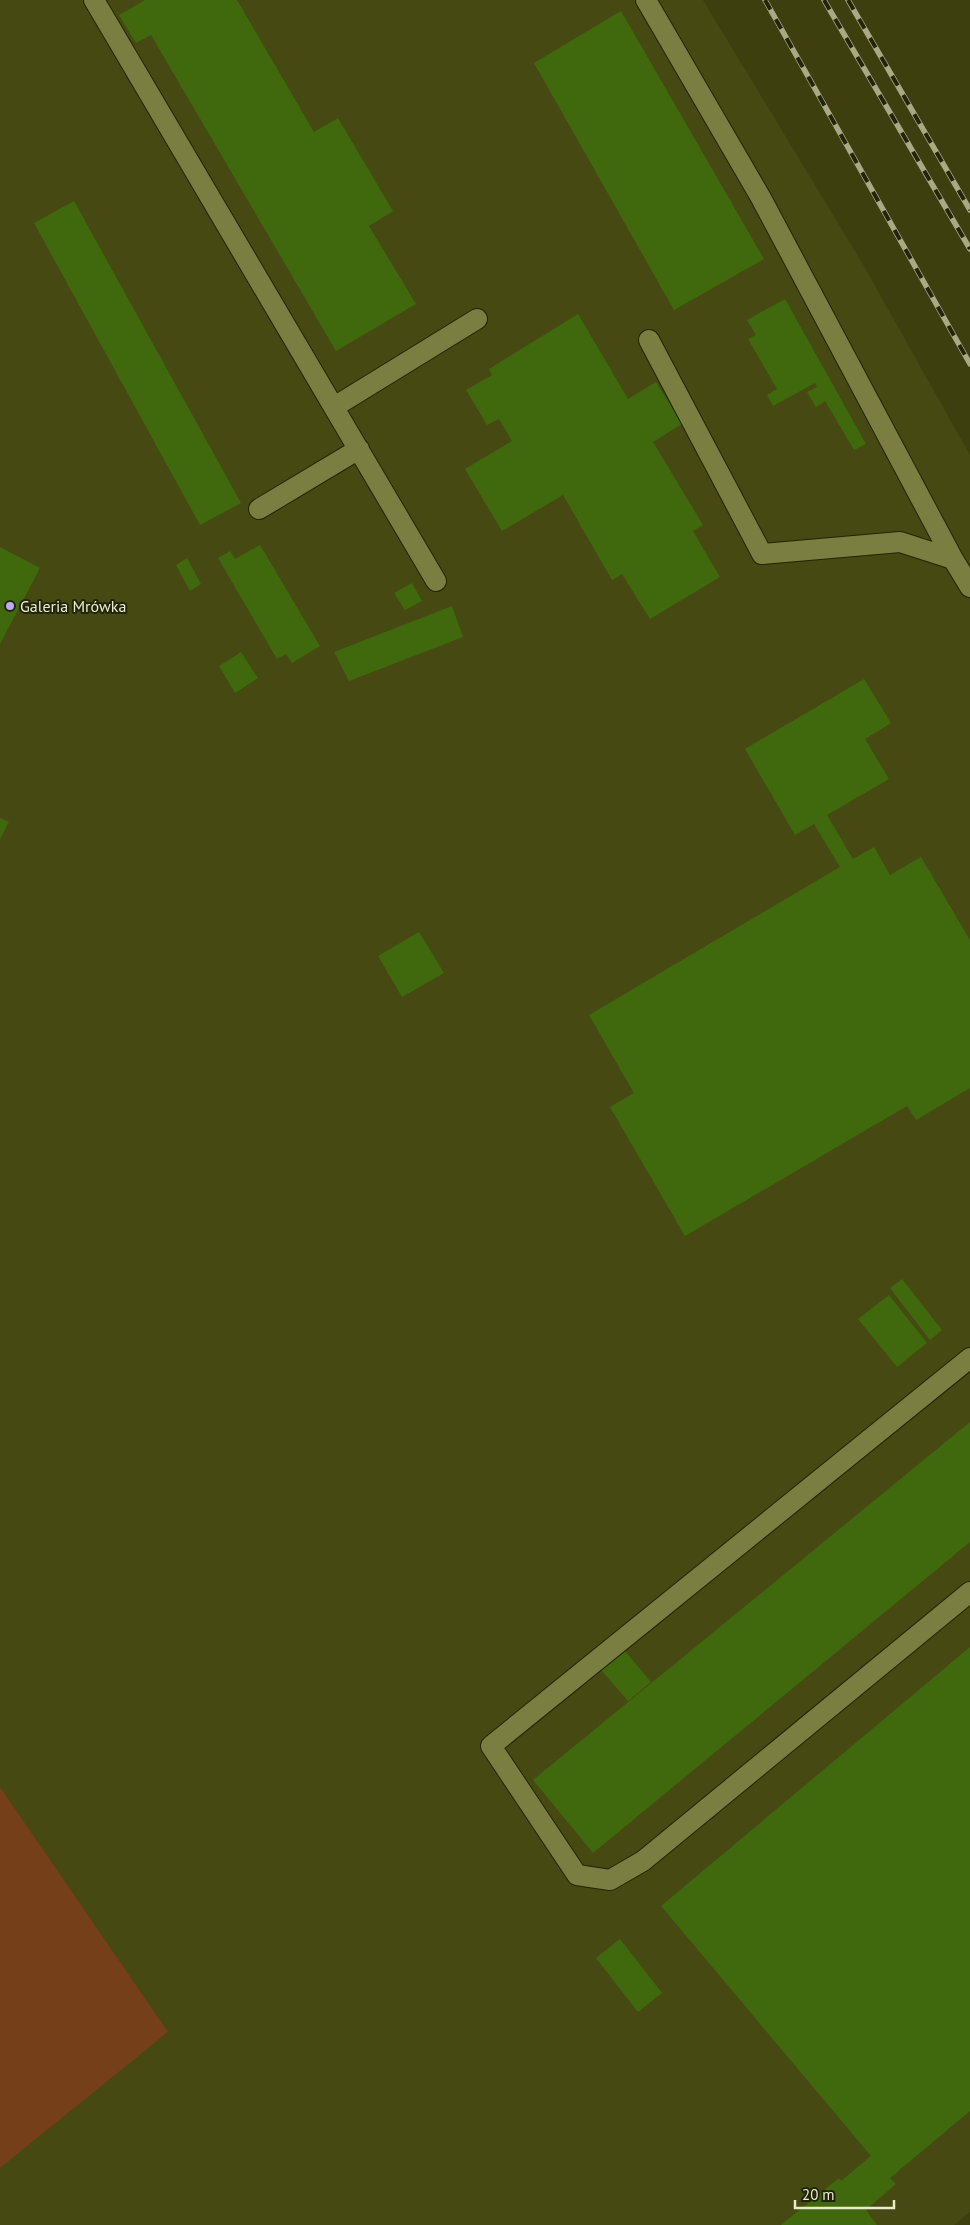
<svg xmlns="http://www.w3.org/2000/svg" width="970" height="2225" font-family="'PT Sans',sans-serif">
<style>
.built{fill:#464911}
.green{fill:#753f19}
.building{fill:#40690e}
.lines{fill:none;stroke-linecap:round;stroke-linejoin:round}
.service-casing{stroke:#232504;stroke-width:22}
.service{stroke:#7a7e40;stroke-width:20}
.rail-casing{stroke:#a7aa84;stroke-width:5.5}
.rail{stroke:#23250b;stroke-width:4;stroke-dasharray:11;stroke-linecap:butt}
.poi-dot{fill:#b9abf7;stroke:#23250b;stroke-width:2}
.labels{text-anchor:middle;stroke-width:4;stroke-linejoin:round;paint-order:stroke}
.poi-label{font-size:16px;fill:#e8eccc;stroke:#23250b;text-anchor:start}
</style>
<rect width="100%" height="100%" fill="#3d3f0f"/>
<path class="built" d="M 0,0 L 703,0 L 861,261 L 970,455 L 970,2212 L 954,2225 L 0,2225 Z"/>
<path class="green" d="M 0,1787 L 168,2032 L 0,2168 Z"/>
<path class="building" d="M 145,0 L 237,0 L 314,132 L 338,118 L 393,211 L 369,226 L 416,304 L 336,351 L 151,35 L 136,43 L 119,15 Z
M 621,11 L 764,259 L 674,310 L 534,63 Z
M 74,201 L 241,503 L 200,525 L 34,223 Z
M 785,299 L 866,444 L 854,450 L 825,401 L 816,407 L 807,392 L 817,387 L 815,383 L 773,406 L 767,395 L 777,389 L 748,339 L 756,335 L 747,320 Z
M 578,314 L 628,399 L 656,382 L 682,424 L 653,442 L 703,525 L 693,531 L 720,577 L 650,619 L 622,574 L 612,580 L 563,495 L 502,531 L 465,469 L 512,441 L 499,419 L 487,425 L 466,390 L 492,375 L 489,369 Z
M 260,545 L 320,646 L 292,663 L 286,654 L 277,659 L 218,558 L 230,551 L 235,559 Z
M 0,547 L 40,568 L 0,644 Z
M 187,558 L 201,584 L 190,591 L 176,565 Z
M 412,583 L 422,601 L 405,610 L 394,593 Z
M 452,606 L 463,637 L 349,681 L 334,652 Z
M 241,652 L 258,678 L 235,693 L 219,666 Z
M 864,679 L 891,723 L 865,739 L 889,779 L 827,815 L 853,859 L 874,847 L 890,875 L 921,857 L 970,940 L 970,1088 L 916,1120 L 907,1106 L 685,1236 L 610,1107 L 634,1093 L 589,1015 L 840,867 L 814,824 L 795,835 L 745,749 Z
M 0,818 L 9,822 L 0,839 Z
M 419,932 L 444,973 L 402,997 L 378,956 Z
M 902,1279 L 942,1330 L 930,1340 L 890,1288 Z
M 889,1295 L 927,1343 L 897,1367 L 858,1319 Z
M 970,1422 L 970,1542 L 593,1853 L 533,1780 Z
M 970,1647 L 970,2111 L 890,2178 L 896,2184 L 866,2210 L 877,2225 L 781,2225 L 839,2178 L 841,2181 L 871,2156 L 661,1906 Z
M 625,1651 L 651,1682 L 628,1701 L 601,1670 Z
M 620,1939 L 662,1993 L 638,2012 L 596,1958 Z"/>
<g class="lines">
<g class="service-casing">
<path id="service" d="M 94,0 L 436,581
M 646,0 L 761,198 L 953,559
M 649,340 L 762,554 L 900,542 L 953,559 L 970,587
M 334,407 L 477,319
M 259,509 L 359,449
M 970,1358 L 491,1746 L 577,1875 L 610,1880 L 643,1861 L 970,1592"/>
</g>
<use href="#service" class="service"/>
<g class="rail-casing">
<path id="rail" d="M 765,0 L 970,364
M 824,0 L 970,249
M 848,0 L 970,210"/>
</g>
<use href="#rail" class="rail"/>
</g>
<circle class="poi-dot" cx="10" cy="606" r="5"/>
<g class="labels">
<g class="poi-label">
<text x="20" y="612">Galeria Mrówka</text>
</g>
</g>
<path d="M795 2200v8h99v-8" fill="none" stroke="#e8eccc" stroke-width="2.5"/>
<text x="802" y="2200" font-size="15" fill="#e8eccc" stroke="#23250b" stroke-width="4" paint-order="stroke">20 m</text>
</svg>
